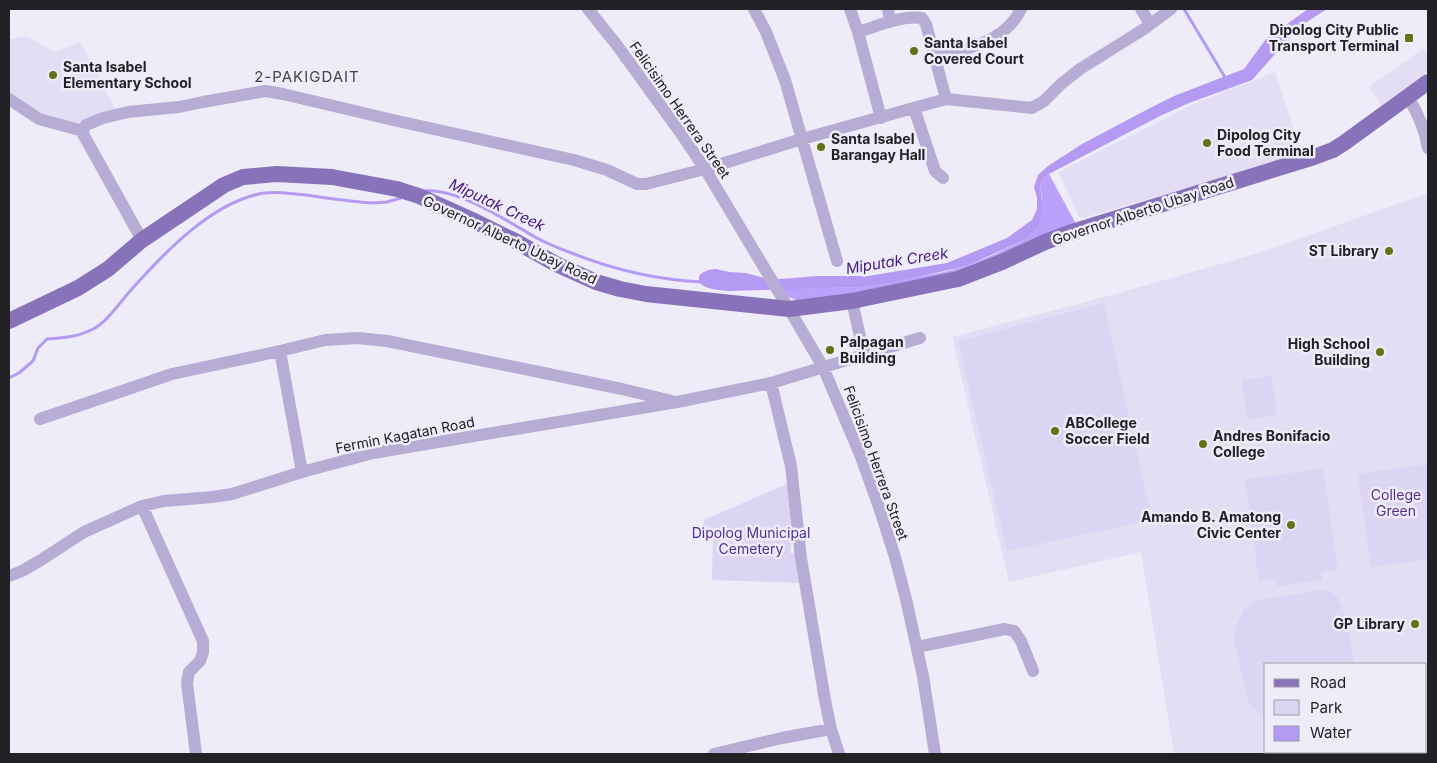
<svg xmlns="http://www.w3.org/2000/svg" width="1437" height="763" font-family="Inter,sans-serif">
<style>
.built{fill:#e3def3;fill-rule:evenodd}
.green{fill:#dcd4f3}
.forest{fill:#bba1fb}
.water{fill:#b49af3}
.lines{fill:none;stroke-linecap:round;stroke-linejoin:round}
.stream{stroke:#b49af3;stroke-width:3}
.minor{stroke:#b6acd4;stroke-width:12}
.major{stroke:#8873ba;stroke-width:16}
.poi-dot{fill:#657019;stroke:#efecfa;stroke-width:2}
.labels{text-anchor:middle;stroke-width:5;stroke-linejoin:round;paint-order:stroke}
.poi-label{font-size:14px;font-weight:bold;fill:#222126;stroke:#efecfa;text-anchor:start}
.street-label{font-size:14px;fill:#222126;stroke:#efecfa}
.park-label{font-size:14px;fill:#562f95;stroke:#efecfa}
.neighbourhood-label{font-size:15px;letter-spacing:1px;fill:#45424d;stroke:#efecfa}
.water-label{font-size:15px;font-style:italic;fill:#45197f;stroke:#efecfa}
</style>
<rect width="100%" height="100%" fill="#efecfa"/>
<path class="built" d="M 27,36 L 54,52 L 80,42 L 116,110 L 76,126 L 40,117 L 9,97 L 9,39 Z
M 1424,48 L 1428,54 L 1428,72 L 1382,105 L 1369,87 Z
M 1275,72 L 1302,154 L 1080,219 L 1058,172 L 1198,102 Z
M 1428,193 L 1428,754 L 1174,754 L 1141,552 L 1009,582 L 952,337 L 1119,293 L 1259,253 ZM 1266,664 L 1426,664 L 1426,752 L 1266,752 Z"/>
<path class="green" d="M 1104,303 L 1152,520 L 1007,551 L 958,341 Z
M 1272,376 L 1277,415 L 1247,419 L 1242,380 Z
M 1428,464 L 1428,559 L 1371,567 L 1358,474 Z
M 1323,468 L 1338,570 L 1321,572 L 1322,580 L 1276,586 L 1275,579 L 1259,581 L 1245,480 Z
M 791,482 L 792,530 L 790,553 L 799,554 L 803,583 L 712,580 L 713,538 L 701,537 L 704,520 Z
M 1319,590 C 1322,591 1328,590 1330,591 C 1346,597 1351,648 1355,664 L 1266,664 L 1266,715 L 1260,713 L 1253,708 L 1248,700 L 1234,640 L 1235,629 L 1243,611 L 1251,602 Z"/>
<path class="forest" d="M 1049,174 L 1076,224 L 950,277 L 800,302 L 787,296 L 782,289 L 863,287 L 944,272 L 967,266 L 993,255 L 1024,240 L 1035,231 L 1042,198 L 1040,185 L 1043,179 Z"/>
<path class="water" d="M 1308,9 L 1327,9 L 1299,27 L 1252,80 L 1189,103 L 1162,115 L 1049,174 L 1043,179 L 1040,185 L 1043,209 L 1040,220 L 1035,231 L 1024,240 L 967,266 L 899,281 L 863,287 L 729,291 C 719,290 706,290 699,282 L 699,276 L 702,273 L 708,270 L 716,269 L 729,272 L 746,273 L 764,278 L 780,279 L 818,276 L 868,276 L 947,263 L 1007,238 L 1032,220 L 1037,209 L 1037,198 L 1034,187 L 1038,175 L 1048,166 L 1082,144 L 1150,108 L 1174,96 L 1244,69 L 1266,39 Z"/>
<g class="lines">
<path class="stream" d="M 1184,9 L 1226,79
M 424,191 C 456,187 507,221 535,237 C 546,243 558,248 569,252 C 611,269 657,280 703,282
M 9,378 L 19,373 L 33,361 L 38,348 L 47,339 C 62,338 77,337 91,330 C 107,323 119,303 131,290 C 164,253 213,201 264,193 C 280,191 297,194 313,196 C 333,199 353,202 374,203 L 387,202 L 401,198"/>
<path class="minor" d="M 588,9 L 616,44 L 680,132 L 705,169 L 789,309 L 823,367 L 861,457 L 879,507 L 895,557 L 906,599 L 923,676 L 935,754
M 754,9 L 766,32 L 785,80 L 837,261
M 850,9 L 858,32 L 881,118
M 888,9 L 890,22
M 1141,9 L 1150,24
M 858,32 C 878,26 901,15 922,18 L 926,24 L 946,99
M 934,59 C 967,48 1006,42 1021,9
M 1408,97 C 1418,113 1425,130 1428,148
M 9,99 L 39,119 L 83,131
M 914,108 L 935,171 L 943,178
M 142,240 L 83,134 L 83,131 L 86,125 L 103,118 L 128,112 L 179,107 L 203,102 L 265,91 L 283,94 L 393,120 L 574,160 L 607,170 L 637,184 L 646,184 L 705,169 L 802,139 L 946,99 L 1032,108 L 1044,101 L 1061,84 L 1080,69 L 1144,29 L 1171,9
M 852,301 L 864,354
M 280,351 L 302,472
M 771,383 L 791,466 L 801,558 L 825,700 L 831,729 L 839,754
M 40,419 L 172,374 L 280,351 L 325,340 L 358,338 L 387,341 L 622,389 L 672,401
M 142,506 L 203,641 L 203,652 L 200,661 L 189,672 L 187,683 L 196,754
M 9,576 L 22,571 L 41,560 L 84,532 L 142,506 L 164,501 L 213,497 L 232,494 L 302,472 L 373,453 L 677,402 L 771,383 L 920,338
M 917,647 L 1005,629 L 1014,631 L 1021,641 L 1033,671
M 714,754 L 782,738 L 831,729"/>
<path class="major" d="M 9,321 L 78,288 L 108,269 L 142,240 L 224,185 L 243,177 L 277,174 L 332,177 L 397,189 L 419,196 L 472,220 L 515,241 L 556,264 L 596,282 L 620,289 L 646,294 L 789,309 L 852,301 L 958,279 L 1002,262 L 1045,242 L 1069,233 L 1314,157 L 1333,150 L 1344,143 L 1428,82"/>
</g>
<g class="poi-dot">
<rect x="1404" y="33" width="10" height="10" rx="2.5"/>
<circle cx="914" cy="51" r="5"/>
<circle cx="53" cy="75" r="5"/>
<circle cx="1207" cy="143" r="5"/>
<circle cx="821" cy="147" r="5"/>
<circle cx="1389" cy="251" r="5"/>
<circle cx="830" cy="350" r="5"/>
<circle cx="1380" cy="352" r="5"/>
<circle cx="1055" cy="431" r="5"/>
<circle cx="1203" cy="444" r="5"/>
<circle cx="1291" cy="525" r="5"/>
<circle cx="1415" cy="624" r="5"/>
</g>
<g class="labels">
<g class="poi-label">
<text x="1399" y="35" text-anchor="end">Dipolog City Public<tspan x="1399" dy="16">Transport Terminal</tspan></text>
<text x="924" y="48">Santa Isabel<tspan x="924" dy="16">Covered Court</tspan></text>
<text x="63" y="72">Santa Isabel<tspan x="63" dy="16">Elementary School</tspan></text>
<text x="1217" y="140">Dipolog City<tspan x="1217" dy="16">Food Terminal</tspan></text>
<text x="831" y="144">Santa Isabel<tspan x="831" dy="16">Barangay Hall</tspan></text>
<text x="1379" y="256" text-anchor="end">ST Library</text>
<text x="840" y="347">Palpagan<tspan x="840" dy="16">Building</tspan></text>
<text x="1370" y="349" text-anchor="end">High School<tspan x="1370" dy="16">Building</tspan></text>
<text x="1065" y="428">ABCollege<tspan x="1065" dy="16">Soccer Field</tspan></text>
<text x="1213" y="441">Andres Bonifacio<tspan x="1213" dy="16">College</tspan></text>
<text x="1281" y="522" text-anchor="end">Amando B. Amatong<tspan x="1281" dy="16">Civic Center</tspan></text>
<text x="1405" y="629" text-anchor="end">GP Library</text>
</g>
<g class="street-label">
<text transform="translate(680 110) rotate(55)" y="5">Felicisimo Herrera Street</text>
<text transform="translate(1143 211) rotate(-18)" y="5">Governor Alberto Ubay Road</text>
<text transform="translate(510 240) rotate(25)" y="5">Governor Alberto Ubay Road</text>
<text transform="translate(405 435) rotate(-11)" y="5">Fermin Kagatan Road</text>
<text transform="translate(876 463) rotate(70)" y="5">Felicisimo Herrera Street</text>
</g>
<g class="park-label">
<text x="1396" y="500">College<tspan x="1396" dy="16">Green</tspan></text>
<text x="751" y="538">Dipolog Municipal<tspan x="751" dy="16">Cemetery</tspan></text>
</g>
<g class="neighbourhood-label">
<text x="307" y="82">2-PAKIGDAIT</text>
</g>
<g class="water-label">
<text transform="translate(497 205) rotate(25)" y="5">Miputak Creek</text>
<text transform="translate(897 261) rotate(-9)" y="5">Miputak Creek</text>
</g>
</g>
<rect width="1437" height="763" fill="none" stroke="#222126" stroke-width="20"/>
<rect x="1264" y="663" width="162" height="90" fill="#efecfa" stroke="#9d9ba5"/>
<rect x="1274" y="679" width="25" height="8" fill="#8873ba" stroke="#9d9ba5"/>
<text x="1310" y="688" font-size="15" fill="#222126">Road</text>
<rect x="1274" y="700" width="25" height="15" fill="#dcd4f3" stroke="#9d9ba5"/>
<text x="1310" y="713" font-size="15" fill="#222126">Park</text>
<rect x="1274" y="726" width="25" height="15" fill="#b49af3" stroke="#9d9ba5"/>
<text x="1310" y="738" font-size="15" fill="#222126">Water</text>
</svg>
